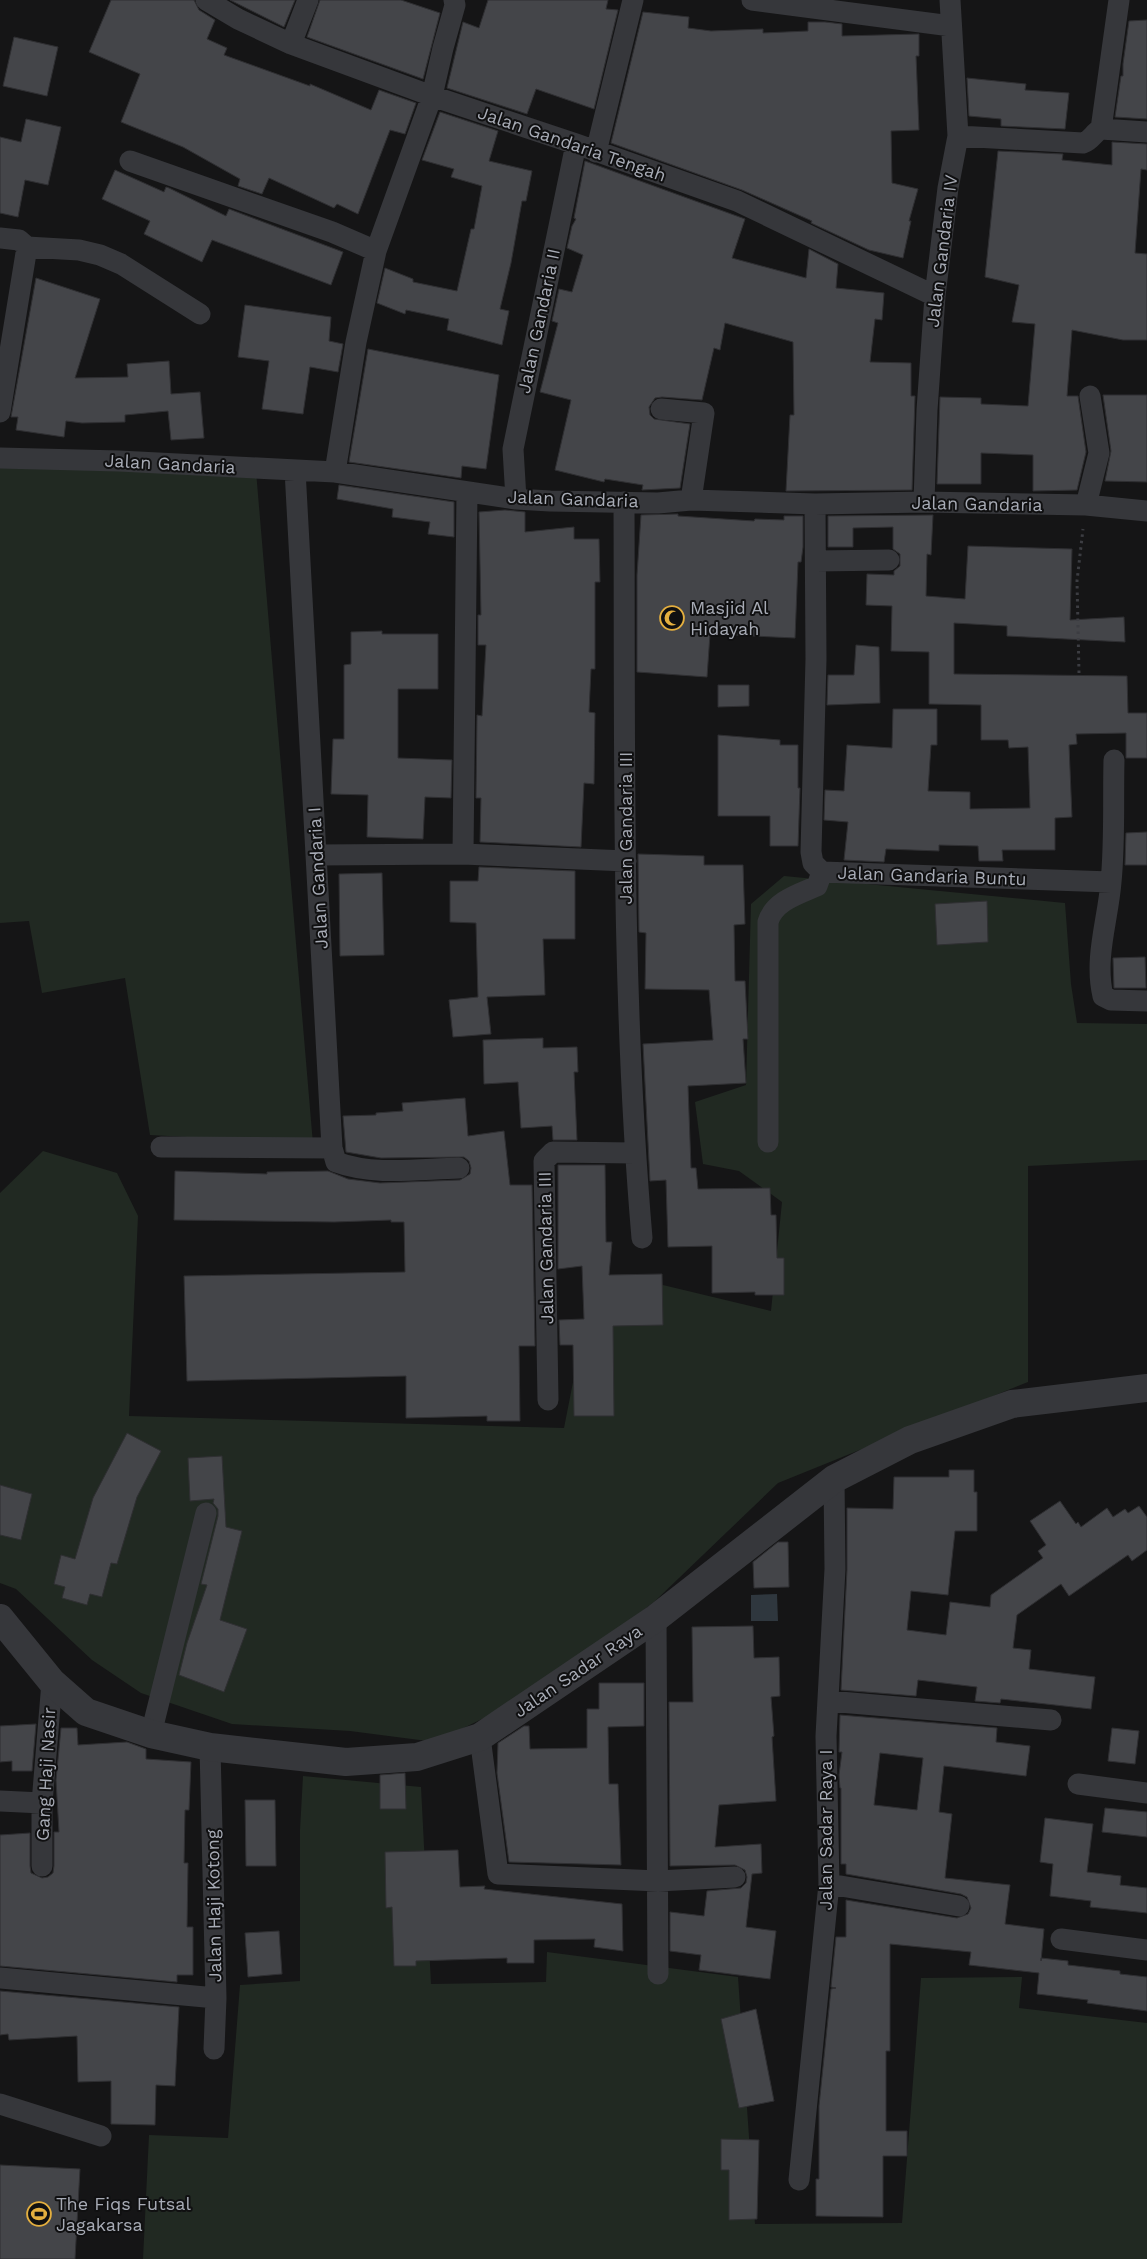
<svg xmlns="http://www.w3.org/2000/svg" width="1147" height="2259" font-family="'Work Sans',sans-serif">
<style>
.green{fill:#212922}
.water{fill:#2f373e}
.building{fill:#444549;stroke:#2f2f32;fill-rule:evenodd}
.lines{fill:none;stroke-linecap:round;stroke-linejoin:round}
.path{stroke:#3c3d42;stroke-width:3;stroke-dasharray:2.5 4;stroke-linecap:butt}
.minor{stroke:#36373b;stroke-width:21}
.tertiary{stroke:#36373b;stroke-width:28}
.labels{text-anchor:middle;stroke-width:4;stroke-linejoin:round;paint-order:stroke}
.street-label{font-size:18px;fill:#a7abb5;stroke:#101011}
.poi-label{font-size:18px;fill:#a7abb5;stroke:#101011;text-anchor:start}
</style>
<rect width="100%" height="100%" fill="#151516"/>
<path class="green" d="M 0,467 L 256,471 L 313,1144 L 150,1135 L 125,978 L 42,993 L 29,921 L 0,923 Z
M 784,876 L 1065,903 L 1071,984 L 1077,1023 L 1147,1024 L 1147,1160 L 1028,1166 L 1028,1382 L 778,1483 L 654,1602 L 529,1696 L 435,1742 L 350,1731 L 232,1724 L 141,1693 L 92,1660 L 16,1589 L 0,1583 L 0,1193 L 43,1151 L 117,1173 L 138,1216 L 129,1416 L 564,1428 L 585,1321 L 642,1280 L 771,1311 L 782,1202 L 739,1171 L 703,1164 L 695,1102 L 746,1085 L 751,904 Z
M 303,1776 L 421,1787 L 431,1984 L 546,1982 L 547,1952 L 738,1977 L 755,2224 L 902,2223 L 921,1978 L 1022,1977 L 1019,2008 L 1147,2023 L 1147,2259 L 143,2259 L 149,2135 L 228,2138 L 240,1985 L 300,1981 L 300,1830 Z"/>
<path class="water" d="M 777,1594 L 778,1621 L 751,1621 L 751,1595 Z"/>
<path class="building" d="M 111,0 L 194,0 L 199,10 L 215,20 L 207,39 L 227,48 L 224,55 L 310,86 L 310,84 L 371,110 L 379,90 L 416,103 L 405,134 L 390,130 L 358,214 L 337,204 L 334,208 L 269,178 L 262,194 L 238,186 L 240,179 L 183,147 L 121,122 L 140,74 L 89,52 Z
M 230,0 L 295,0 L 284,27 Z
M 320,0 L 401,0 L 440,13 L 423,79 L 307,37 Z
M 488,0 L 608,0 L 606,9 L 618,10 L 594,109 L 536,89 L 527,114 L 447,88 L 463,22 L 479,28 Z
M 643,12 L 689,17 L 688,28 L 711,31 L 763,29 L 763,33 L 808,31 L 808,22 L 825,22 L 842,24 L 842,36 L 919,34 L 919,56 L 916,56 L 919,130 L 891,131 L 892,183 L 918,189 L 909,221 L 911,221 L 903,258 L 869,250 L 811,223 L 812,221 L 742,190 L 611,143 Z
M 1147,20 L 1147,119 L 1115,117 L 1121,76 L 1123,76 L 1123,64 L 1129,21 Z
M 14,37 L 58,47 L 47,96 L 3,86 Z
M 967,78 L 1026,84 L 1025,90 L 1069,93 L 1065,129 L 1001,126 L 1001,119 L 969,116 Z
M 440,112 L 498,131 L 489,161 L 532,171 L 526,201 L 522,201 L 511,263 L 500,309 L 509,311 L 502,345 L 447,330 L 449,319 L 406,310 L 405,314 L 377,303 L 385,268 L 413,279 L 413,282 L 457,291 L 471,229 L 474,229 L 482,186 L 451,177 L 454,169 L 422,160 Z
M 26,119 L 61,127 L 48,185 L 25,180 L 18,217 L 0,213 L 0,137 L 21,142 Z
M 1112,142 L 1147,144 L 1147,170 L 1141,169 L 1135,253 L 1147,254 L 1147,340 L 1123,340 L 1072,330 L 1067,396 L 1078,396 L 1086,452 L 1077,490 L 1033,491 L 1033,455 L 981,453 L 981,484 L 937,484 L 940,397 L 981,398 L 981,404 L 1028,406 L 1035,324 L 1012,322 L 1019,285 L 985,277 L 998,151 L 1063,154 L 1062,160 L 1112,165 Z
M 585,161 L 745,219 L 732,258 L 806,278 L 809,249 L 838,264 L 836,288 L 884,293 L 882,320 L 875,319 L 870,362 L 911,363 L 911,396 L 915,396 L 912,490 L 786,491 L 790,415 L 794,415 L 793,342 L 725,323 L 720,350 L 714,348 L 702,400 L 662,397 L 655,398 L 649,407 L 650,415 L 654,419 L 690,424 L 680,488 L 642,490 L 643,485 L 605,479 L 604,482 L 555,470 L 571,400 L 540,392 L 558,323 L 552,321 L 559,289 L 572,292 L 583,255 L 567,248 L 572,226 L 576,219 L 574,218 Z
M 115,170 L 164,192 L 166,187 L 169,188 L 226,216 L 229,209 L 343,252 L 331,285 L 212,240 L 202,262 L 144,234 L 150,221 L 102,199 Z
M 36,278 L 100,299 L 75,378 L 128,377 L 127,364 L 169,361 L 171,394 L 200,392 L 204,438 L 171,440 L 168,411 L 125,415 L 125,422 L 82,423 L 66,421 L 64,437 L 16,430 L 18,417 L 11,417 Z
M 245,305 L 331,317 L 329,341 L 343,344 L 338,372 L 310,367 L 303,414 L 262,409 L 269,361 L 238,357 Z
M 368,349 L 499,375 L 486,469 L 462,466 L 461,478 L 349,462 Z
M 1103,395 L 1147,395 L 1147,482 L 1105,481 L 1111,451 Z
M 339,485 L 454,502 L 454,537 L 428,534 L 430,522 L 392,517 L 393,509 L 337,499 Z
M 505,510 L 525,512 L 525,532 L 574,527 L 574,539 L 599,539 L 600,582 L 595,582 L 595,669 L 591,669 L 589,712 L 595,713 L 594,784 L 584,783 L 581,847 L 480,842 L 481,798 L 476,798 L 477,715 L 482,716 L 486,645 L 478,645 L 478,615 L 481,615 L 479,512 Z
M 678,514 L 678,516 L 754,521 L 755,519 L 784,520 L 784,516 L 803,516 L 803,547 L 801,562 L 798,562 L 795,638 L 710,634 L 707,677 L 637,672 L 637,575 L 641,515 Z
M 933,515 L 931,555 L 927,554 L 926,596 L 965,599 L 968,546 L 1072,549 L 1070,620 L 1124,617 L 1125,642 L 1007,636 L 1007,626 L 954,623 L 954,674 L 1127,676 L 1128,713 L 1147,713 L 1147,758 L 1126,758 L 1126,733 L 1076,734 L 1077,744 L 1069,745 L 1072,817 L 1055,818 L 1055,850 L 1002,850 L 1003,861 L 979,861 L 978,846 L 939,845 L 939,851 L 886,849 L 884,862 L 844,860 L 848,822 L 824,820 L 825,790 L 844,791 L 847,745 L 892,748 L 893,709 L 937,709 L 937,745 L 931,745 L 928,791 L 970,792 L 970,809 L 1030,808 L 1028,747 L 1009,748 L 1008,740 L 981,740 L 981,705 L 929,704 L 929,652 L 891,651 L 892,606 L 866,605 L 867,574 L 894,575 L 894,571 L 900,566 L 900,554 L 893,549 L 893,527 L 853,528 L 853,547 L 828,547 L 828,516 Z
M 382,631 L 382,634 L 438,634 L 438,689 L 398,689 L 398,758 L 452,760 L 451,798 L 425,797 L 423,839 L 367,837 L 368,795 L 331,794 L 333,739 L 344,739 L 344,665 L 351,664 L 351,632 Z
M 856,645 L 879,647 L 880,703 L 827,705 L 828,675 L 854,675 Z
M 718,685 L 749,685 L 749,706 L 718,707 Z
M 718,735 L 780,740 L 780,745 L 798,745 L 798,788 L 800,788 L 798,846 L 770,846 L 770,816 L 718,816 Z
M 1147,832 L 1147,865 L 1125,865 L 1126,833 Z
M 638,854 L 704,856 L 704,865 L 743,865 L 745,924 L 734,925 L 735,981 L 745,981 L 748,1039 L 743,1039 L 746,1083 L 688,1086 L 691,1168 L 696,1168 L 698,1189 L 770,1188 L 771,1215 L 776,1215 L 777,1258 L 784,1258 L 784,1295 L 755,1295 L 755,1292 L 712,1293 L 712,1246 L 668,1247 L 666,1180 L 650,1181 L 643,1044 L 713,1040 L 709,990 L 645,989 L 646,933 L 639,932 Z
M 479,867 L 575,871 L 575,939 L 543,939 L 545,995 L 487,997 L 491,1034 L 453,1037 L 449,1000 L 478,997 L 476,923 L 450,922 L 450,881 L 478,881 Z
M 382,873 L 384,955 L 340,956 L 339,874 Z
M 987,901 L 988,942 L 937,945 L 935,904 Z
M 1145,957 L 1146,988 L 1114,988 L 1113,958 Z
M 543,1038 L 543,1048 L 577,1047 L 578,1072 L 574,1072 L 577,1140 L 553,1140 L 552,1126 L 521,1128 L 518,1082 L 484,1084 L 483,1040 Z
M 465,1098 L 468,1136 L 504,1131 L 510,1185 L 532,1185 L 535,1346 L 519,1346 L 520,1421 L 487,1421 L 487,1416 L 406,1418 L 406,1376 L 187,1381 L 184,1276 L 405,1272 L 404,1222 L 391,1222 L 391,1220 L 334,1222 L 174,1220 L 175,1171 L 267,1174 L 267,1172 L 328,1171 L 348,1179 L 380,1183 L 460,1180 L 470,1174 L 471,1168 L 469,1161 L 464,1157 L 381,1158 L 346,1152 L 343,1116 L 376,1115 L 376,1113 L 403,1111 L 402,1103 Z
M 558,1165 L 605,1165 L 606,1242 L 612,1242 L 609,1275 L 662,1274 L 663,1325 L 613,1326 L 614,1416 L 574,1416 L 573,1345 L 560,1345 L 559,1320 L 584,1319 L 582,1266 L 558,1269 Z
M 127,1433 L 161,1451 L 137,1497 L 117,1564 L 111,1563 L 102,1597 L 90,1594 L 87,1605 L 62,1598 L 65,1587 L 54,1584 L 61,1555 L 75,1559 L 93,1498 Z
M 222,1456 L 226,1527 L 242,1531 L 220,1620 L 247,1629 L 224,1692 L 179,1675 L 187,1643 L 207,1585 L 201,1584 L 218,1516 L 218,1509 L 213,1503 L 214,1499 L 190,1501 L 188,1458 Z
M 949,1470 L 974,1470 L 974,1492 L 977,1492 L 977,1531 L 955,1531 L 948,1595 L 911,1591 L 907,1630 L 946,1635 L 950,1602 L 990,1607 L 991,1595 L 1043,1558 L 1038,1551 L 1046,1545 L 1030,1521 L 1060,1501 L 1076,1524 L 1078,1522 L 1081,1527 L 1107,1508 L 1113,1517 L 1125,1509 L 1128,1513 L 1139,1506 L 1147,1517 L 1147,1550 L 1132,1561 L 1128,1555 L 1069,1596 L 1061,1584 L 1017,1615 L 1013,1648 L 1031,1650 L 1029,1669 L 1095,1677 L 1091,1709 L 1001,1699 L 1000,1703 L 975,1701 L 977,1687 L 918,1680 L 916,1696 L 841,1690 L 847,1570 L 847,1508 L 893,1509 L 894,1477 L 949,1477 Z
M 0,1485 L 32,1494 L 21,1540 L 0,1535 Z
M 778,1542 L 788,1542 L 789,1587 L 754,1588 L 753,1562 Z
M 753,1626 L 754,1658 L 779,1657 L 780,1696 L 771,1697 L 774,1736 L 772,1737 L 776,1801 L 719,1805 L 715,1847 L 761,1844 L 762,1873 L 752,1874 L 746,1927 L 776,1931 L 770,1979 L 699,1970 L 701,1955 L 670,1951 L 670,1912 L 704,1916 L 707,1891 L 741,1888 L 746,1883 L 747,1877 L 745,1870 L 735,1865 L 670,1866 L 669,1702 L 693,1702 L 692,1627 Z
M 599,1683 L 644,1683 L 644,1726 L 608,1727 L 609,1784 L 618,1784 L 621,1865 L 509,1862 L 497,1773 L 498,1743 L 524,1726 L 529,1726 L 530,1749 L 587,1748 L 587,1709 L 599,1709 Z
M 840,1715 L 997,1728 L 996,1742 L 1030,1746 L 1026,1776 L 944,1766 L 939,1812 L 952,1814 L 945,1878 L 1010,1885 L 1005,1924 L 1044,1929 L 1041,1961 L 1041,1958 L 1068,1961 L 1068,1965 L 1120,1971 L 1120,1974 L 1147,1977 L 1147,2011 L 1087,2003 L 1088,2000 L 1037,1994 L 1039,1973 L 969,1965 L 971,1952 L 890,1944 L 890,2051 L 886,2051 L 886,2131 L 907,2131 L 907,2156 L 883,2156 L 883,2217 L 816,2216 L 816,2179 L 819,2179 L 819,2106 L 831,1989 L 836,1988 L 831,1987 L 836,1937 L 846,1937 L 846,1900 L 957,1918 L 968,1914 L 971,1908 L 967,1897 L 961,1894 L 846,1874 L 846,1864 L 841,1864 L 841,1788 L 840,1788 L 839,1775 L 842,1752 L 839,1752 ZM 880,1753 L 923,1758 L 917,1810 L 874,1805 Z
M 36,1724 L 32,1771 L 12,1771 L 12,1761 L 0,1762 L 0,1726 Z
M 61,1728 L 77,1728 L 78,1745 L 127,1742 L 146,1749 L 146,1759 L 191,1762 L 189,1810 L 185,1810 L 184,1863 L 188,1863 L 187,1927 L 193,1927 L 193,1975 L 177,1975 L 177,1982 L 0,1966 L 0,1835 L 30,1833 L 30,1866 L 31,1873 L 42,1878 L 48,1877 L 53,1873 L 54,1866 L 54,1832 L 59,1832 L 56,1780 Z
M 1112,1728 L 1139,1731 L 1135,1764 L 1108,1761 Z
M 405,1773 L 406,1809 L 380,1809 L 380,1775 Z
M 245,1800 L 275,1800 L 276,1866 L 246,1866 Z
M 1105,1808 L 1147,1812 L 1147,1837 L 1102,1832 Z
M 1045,1818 L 1093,1824 L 1087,1872 L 1121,1876 L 1120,1885 L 1147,1888 L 1147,1913 L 1090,1907 L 1091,1901 L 1050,1896 L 1053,1864 L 1040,1862 Z
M 458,1850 L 460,1887 L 485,1886 L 484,1889 L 622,1904 L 623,1951 L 594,1947 L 595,1939 L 534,1940 L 534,1963 L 507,1963 L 507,1958 L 416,1961 L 416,1966 L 394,1966 L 392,1907 L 386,1908 L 385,1852 Z
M 279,1931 L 282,1974 L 248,1977 L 245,1933 Z
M 0,1991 L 179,2007 L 175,2086 L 156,2085 L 155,2125 L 111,2124 L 111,2081 L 78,2082 L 77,2036 L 9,2040 L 8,2034 L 0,2035 Z
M 756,2009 L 774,2101 L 739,2108 L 721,2019 Z
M 721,2139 L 759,2140 L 757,2219 L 729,2220 L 729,2170 L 721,2170 Z
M 0,2165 L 80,2169 L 75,2259 L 0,2259 Z"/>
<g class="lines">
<path class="path" d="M 1079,673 L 1077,581 L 1083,529"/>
<path class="minor" d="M 206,0 L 238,19 L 291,44 L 432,96 L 576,144 L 737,201 L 935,296
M 752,0 L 951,26
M 291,44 L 308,0
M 1101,129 L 1119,0
M 958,136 L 1083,143 C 1092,140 1093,133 1101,129 L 1147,132
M 596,152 L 633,0
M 130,161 L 332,232 L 376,251
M 0,238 L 19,240 L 27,247 L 79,250 L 100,255 L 121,264 L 200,314
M 661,409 L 704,413 L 691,500
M 0,412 L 27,247
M 0,458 L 119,461 L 335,472 L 516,499 L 550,501 L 658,503 L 691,500 L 815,504 L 924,502 L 1086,505 L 1147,511
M 295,470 L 332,1148 L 336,1162 C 374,1176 418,1169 459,1168
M 335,472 L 356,342 L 376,251 L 432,96 L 443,48 L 455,5 L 454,0
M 516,499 L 513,449 L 576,144
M 624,502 C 625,748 621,994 642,1238
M 924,502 L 927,410 L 935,296 L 948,188 L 958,136 L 950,0
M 815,504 L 816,659 L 811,852 L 813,863 L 822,872 L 1111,882
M 1086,505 L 1099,453 L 1090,396
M 816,561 L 889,560
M 1114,760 C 1113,801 1115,842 1111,882 C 1108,920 1094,958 1103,996 L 1111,1000 L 1147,1001
M 463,854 L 467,492
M 317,855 L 463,854 L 626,861
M 768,1142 L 768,922 C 774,901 799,894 817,886 L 822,872
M 161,1147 L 332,1148
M 548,1400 L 544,1161 L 553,1152 L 635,1153
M 656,1618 L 658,1974
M 828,1701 L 1051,1720
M 151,1734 L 206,1513
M 480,1737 L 498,1874 L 658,1881 L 735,1877
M 1078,1784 L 1147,1793
M 0,1801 L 42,1803
M 42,1866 L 42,1803 L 52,1682
M 829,1884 L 959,1906
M 1061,1939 L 1147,1950
M 0,1978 L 216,1998 L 210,1747
M 214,2049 L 216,1998
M 0,2104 L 101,2136
M 799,2180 L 829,1884 L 826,1736 L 835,1569 L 834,1479"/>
<path class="tertiary" d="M 0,1618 L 52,1682 L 86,1712 L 151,1734 L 210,1747 L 346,1762 L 417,1757 L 480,1737 L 656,1618 L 834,1479 L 910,1440 L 1012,1404 L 1147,1388"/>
</g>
<defs>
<g id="mosque-ring" transform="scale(1.25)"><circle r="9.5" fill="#101011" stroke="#e4af3f" stroke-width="1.5"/><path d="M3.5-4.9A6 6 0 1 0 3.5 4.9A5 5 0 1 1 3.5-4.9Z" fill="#e4af3f"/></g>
<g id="stadium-ring" transform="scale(1.25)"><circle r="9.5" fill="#101011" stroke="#e4af3f" stroke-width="1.5"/><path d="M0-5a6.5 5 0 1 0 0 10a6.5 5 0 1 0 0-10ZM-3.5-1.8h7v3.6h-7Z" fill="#e4af3f"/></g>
</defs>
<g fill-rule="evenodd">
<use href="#mosque-ring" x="672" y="618"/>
<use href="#stadium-ring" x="39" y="2214"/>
</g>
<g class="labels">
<g class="street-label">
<text transform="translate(572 144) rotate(19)" y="6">Jalan Gandaria Tengah</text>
<text transform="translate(942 251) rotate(-83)" y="6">Jalan Gandaria IV</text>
<text transform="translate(539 321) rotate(-78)" y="6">Jalan Gandaria II</text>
<text transform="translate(170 464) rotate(3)" y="6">Jalan Gandaria</text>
<text transform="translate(573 499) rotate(2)" y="6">Jalan Gandaria</text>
<text transform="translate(977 504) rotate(1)" y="6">Jalan Gandaria</text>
<text transform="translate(626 828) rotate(-90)" y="6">Jalan Gandaria III</text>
<text transform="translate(932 876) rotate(2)" y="6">Jalan Gandaria Buntu</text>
<text transform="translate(318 878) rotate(-93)" y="6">Jalan Gandaria I</text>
<text transform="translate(546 1248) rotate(-91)" y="6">Jalan Gandaria III</text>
<text transform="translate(578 1671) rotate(-34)" y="6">Jalan Sadar Raya</text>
<text transform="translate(46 1774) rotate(-87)" y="6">Gang Haji Nasir</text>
<text transform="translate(826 1830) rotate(-90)" y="6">Jalan Sadar Raya I</text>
<text transform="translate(214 1906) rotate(-91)" y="6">Jalan Haji Kotong</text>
</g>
<g class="poi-label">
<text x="690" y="614">Masjid Al<tspan x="690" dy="21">Hidayah</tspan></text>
<text x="56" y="2210">The Fiqs Futsal<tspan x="56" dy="21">Jagakarsa</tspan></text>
</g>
</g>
</svg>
